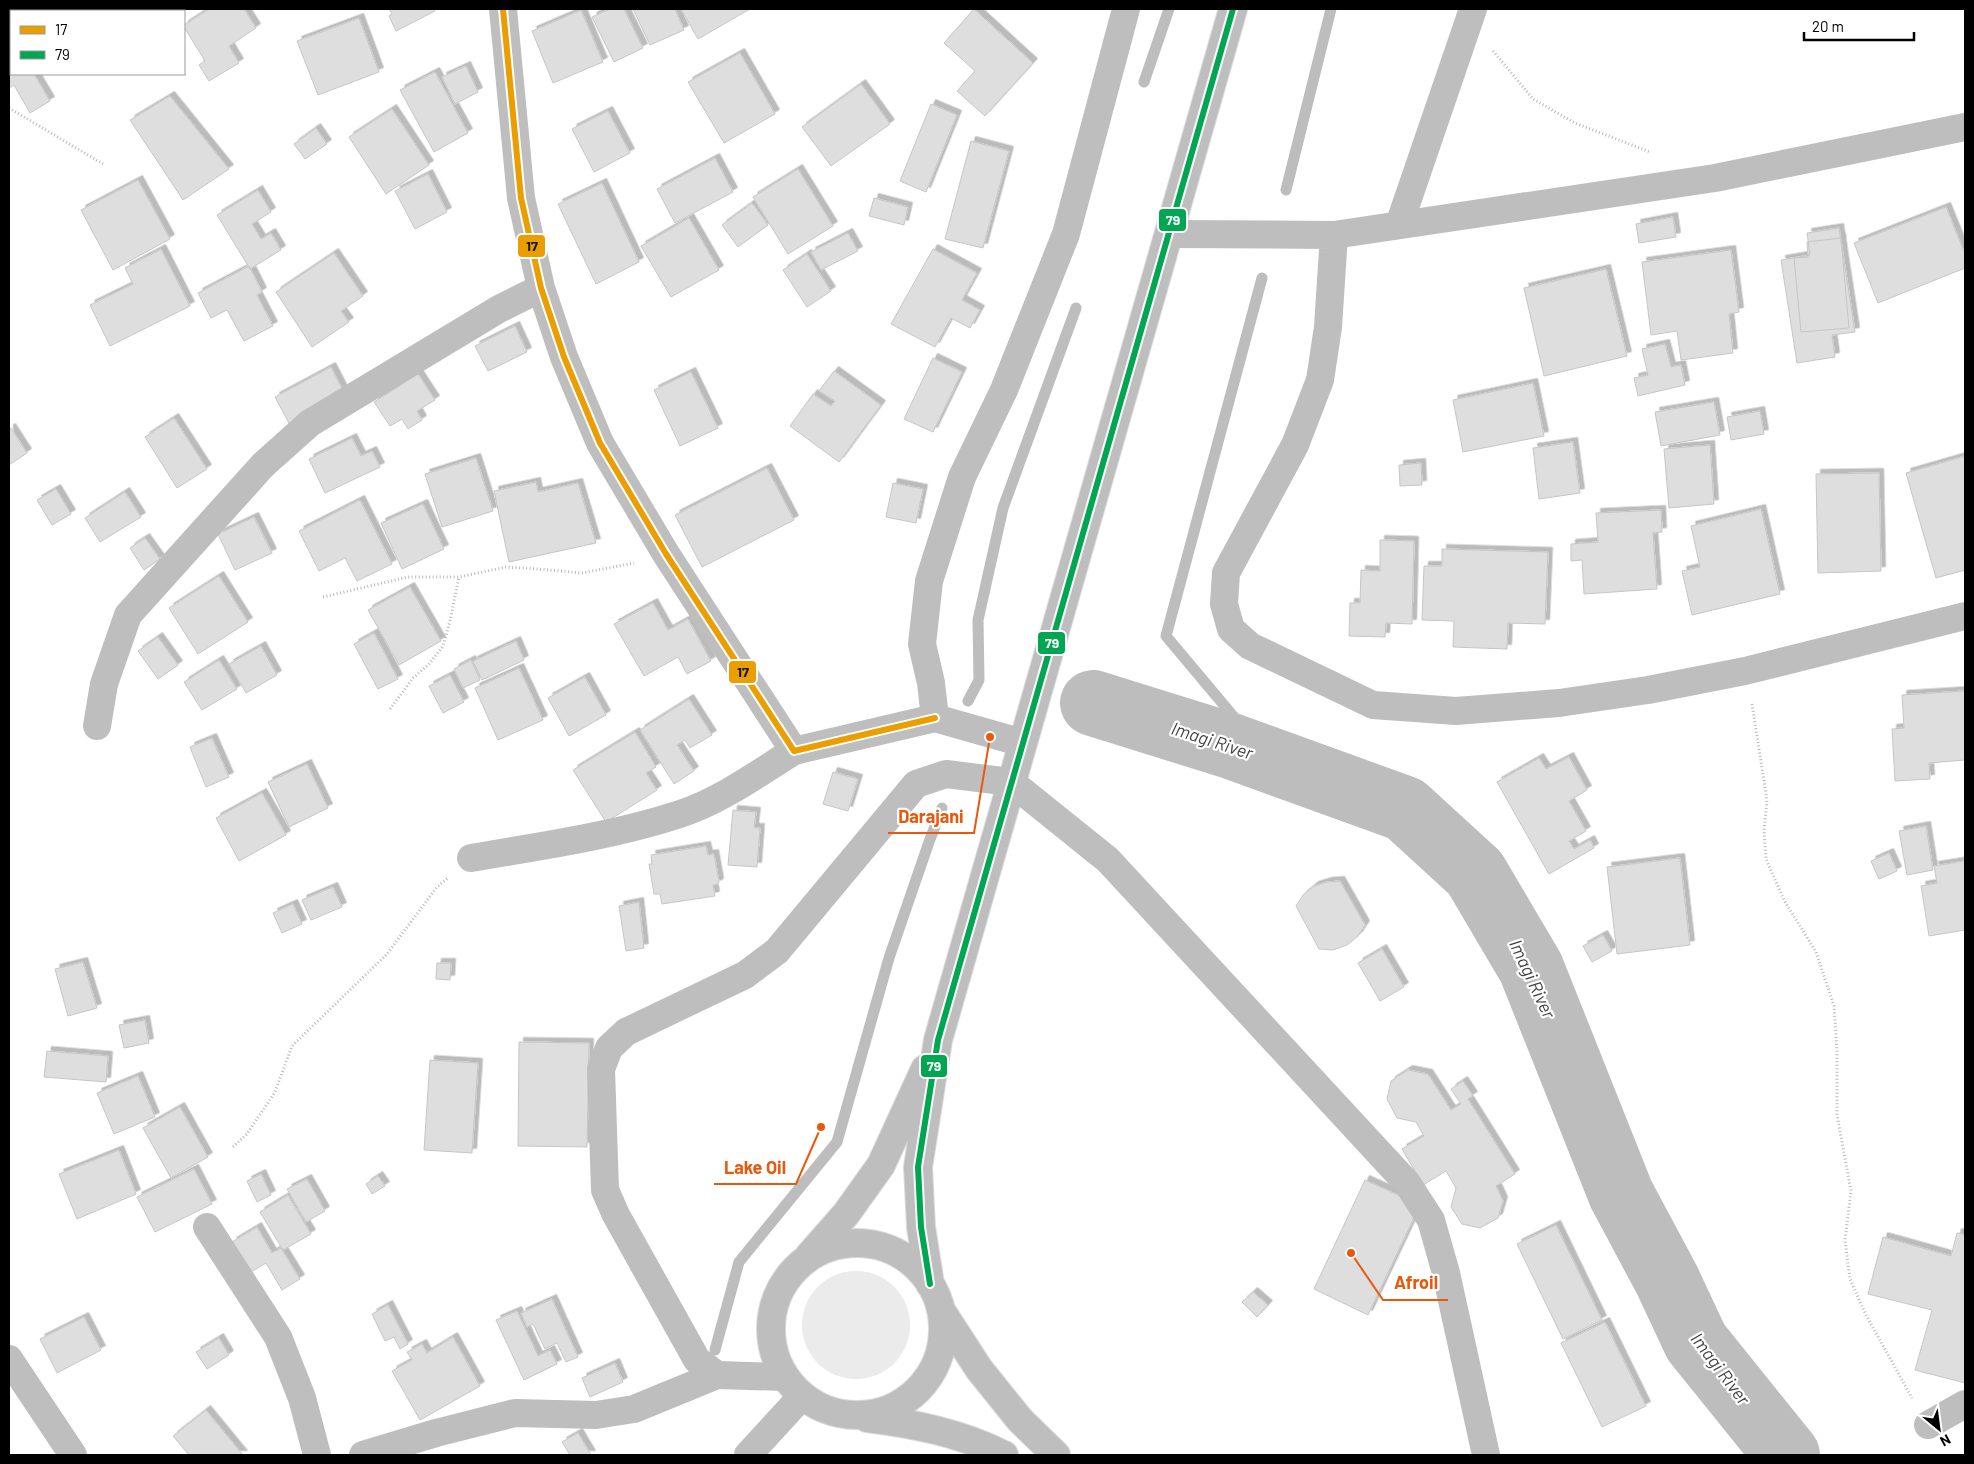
<svg xmlns="http://www.w3.org/2000/svg" width="1974" height="1464" font-family="Barlow,sans-serif">
<style>
.green{fill:#ebebeb}
.lines{fill:none;stroke-linecap:round;stroke-linejoin:round}
.stream{stroke:#bdbdbd;stroke-width:11}
.river{stroke:#bdbdbd;stroke-width:66}
.building{fill:#dedede;stroke:#c6c6c6;filter:url(#shadow)}
.highway-casing{stroke:#dbdbdb;stroke-width:30}
.path{stroke:#b9b9b9;stroke-width:3;stroke-dasharray:1 2.5;stroke-linecap:butt}
.minor{stroke:#bebebe;stroke-width:28}
.highway{stroke:#bebebe;stroke-width:28}
.bus-1-casing{stroke:#fff;stroke-width:10}
.bus-2-casing{stroke:#fff;stroke-width:10}
.bus-1{stroke:#eb9e00;stroke-width:6}
.bus-2{stroke:#00a651;stroke-width:6}
.labels{text-anchor:middle;stroke-width:4.5;stroke-linejoin:round;paint-order:stroke}
.water-label{font-size:18px;font-style:italic;fill:#424242;stroke:#fff}
.leader{fill:none;stroke:#e8590c;stroke-width:2}
.callout-dot{fill:#e8590c;stroke:#fff;stroke-width:2}
.callout-label{font-size:18px;text-anchor:middle;font-weight:bold;fill:#e8590c;stroke:#fff;stroke-width:4.5;stroke-linejoin:round;paint-order:stroke}
.line-badge{stroke:#fff;stroke-width:2}
.badge-label{font-size:14px;text-anchor:middle;font-weight:bold;fill:#fff}
.pale-badge-label{font-size:14px;text-anchor:middle;font-weight:bold;fill:#111}
</style>
<defs>
<filter id="shadow"><feDropShadow dx="4.5" dy="-4.5" stdDeviation="0" flood-color="#0004"/></filter>
</defs>
<rect width="100%" height="100%" fill="#fff"/>
<path class="green" d="M802 1325a54 54 0 1 1 108 0a54 54 0 1 1-108 0Z"/>
<g class="lines">
<path class="stream" d="M 1144,82 L 1169,9
M 1286,190 L 1331,9
M 968,701 L 979,680 L 978,620 L 1003,508 L 1076,308
M 1231,746 L 1239,723 L 1166,636 L 1262,278
M 715,1350 L 739,1262 L 837,1142 L 889,958 L 929,842 L 942,808"/>
<path class="river" d="M 1093,703 L 1231,746 L 1405,809 L 1475,873 L 1531,968 L 1621,1194 L 1667,1280 L 1696,1342 L 1787,1455"/>
</g>
<path class="building" d="M 209,9 L 244,9 L 256,28 L 229,46 L 239,63 L 209,81 L 199,65 L 205,61 L 184,27 L 184,25 Z
M 389,9 L 434,9 L 435,11 L 396,31 L 389,16 L 392,14 Z
M 610,9 L 624,9 L 643,48 L 614,62 L 592,17 Z
M 633,9 L 675,9 L 684,30 L 650,45 Z
M 681,9 L 750,9 L 698,39 Z
M 974,9 L 1033,63 L 985,116 L 957,91 L 975,71 L 944,43 Z
M 581,10 L 603,62 L 553,83 L 532,31 Z
M 359,18 L 379,72 L 318,95 L 297,41 Z
M 740,53 L 775,114 L 724,143 L 688,82 Z
M 11,61 L 11,74 L 34,74 L 50,101 L 30,113 L 14,85 L 9,88 L 9,62 Z
M 466,66 L 478,92 L 455,104 L 442,77 Z
M 435,72 L 468,133 L 434,152 L 400,90 Z
M 861,84 L 890,124 L 831,166 L 802,127 Z
M 170,96 L 229,169 L 183,200 L 130,120 Z
M 931,104 L 957,115 L 926,192 L 900,181 Z
M 392,109 L 429,165 L 386,194 L 349,137 Z
M 608,111 L 630,153 L 594,172 L 572,129 Z
M 316,128 L 327,144 L 305,159 L 294,144 Z
M 971,141 L 1009,151 L 983,248 L 945,239 Z
M 715,158 L 733,192 L 675,223 L 657,189 Z
M 798,169 L 833,226 L 788,254 L 753,197 Z
M 428,174 L 447,212 L 415,229 L 395,191 Z
M 138,180 L 170,239 L 113,270 L 81,210 Z
M 602,183 L 639,262 L 596,284 L 558,204 Z
M 258,190 L 271,212 L 252,224 L 261,239 L 271,233 L 281,250 L 250,269 L 217,215 Z
M 874,198 L 908,207 L 904,225 L 869,216 Z
M 752,203 L 768,225 L 738,247 L 722,225 Z
M 1946,207 L 1965,254 L 1965,268 L 1878,303 L 1854,243 Z
M 1673,217 L 1676,237 L 1639,243 L 1636,224 Z
M 689,218 L 719,270 L 671,297 L 641,246 Z
M 1839,228 L 1855,332 L 1832,335 L 1835,357 L 1797,363 L 1781,260 L 1810,255 L 1807,233 Z
M 848,233 L 858,251 L 821,270 L 811,252 Z
M 1841,238 L 1849,328 L 1801,332 L 1794,258 L 1808,257 L 1807,242 Z
M 161,249 L 190,306 L 110,346 L 90,305 L 133,284 L 125,268 Z
M 933,249 L 977,273 L 962,300 L 980,310 L 970,328 L 951,318 L 935,347 L 891,324 Z
M 1731,250 L 1739,312 L 1729,314 L 1733,353 L 1681,360 L 1677,331 L 1651,335 L 1642,262 Z
M 334,253 L 363,296 L 341,311 L 349,322 L 312,347 L 276,292 Z
M 807,254 L 831,291 L 807,307 L 783,270 Z
M 249,266 L 262,292 L 257,295 L 273,326 L 244,341 L 227,310 L 211,318 L 198,293 Z
M 1606,269 L 1627,356 L 1544,376 L 1524,288 Z
M 515,326 L 527,352 L 488,371 L 475,346 Z
M 1665,344 L 1671,367 L 1681,365 L 1685,385 L 1638,396 L 1634,378 L 1648,375 L 1642,349 Z
M 933,358 L 962,372 L 933,432 L 904,419 Z
M 331,367 L 348,400 L 292,429 L 275,397 Z
M 834,371 L 881,405 L 839,462 L 790,426 L 813,394 L 831,406 L 835,401 L 819,391 Z
M 691,372 L 718,428 L 680,446 L 654,390 Z
M 418,374 L 435,400 L 417,411 L 422,420 L 408,429 L 402,419 L 390,426 L 374,402 Z
M 1533,383 L 1544,436 L 1463,452 L 1453,400 Z
M 1714,402 L 1720,435 L 1661,446 L 1655,412 Z
M 1760,411 L 1764,434 L 1731,440 L 1727,417 Z
M 174,418 L 207,469 L 177,488 L 145,437 Z
M 11,428 L 27,453 L 9,465 L 9,429 Z
M 352,438 L 361,456 L 372,451 L 380,467 L 325,493 L 309,459 Z
M 1573,442 L 1580,493 L 1539,499 L 1533,448 Z
M 1710,445 L 1714,504 L 1669,508 L 1664,449 Z
M 1965,456 L 1965,570 L 1936,578 L 1906,473 Z
M 476,458 L 493,511 L 442,527 L 425,474 Z
M 1421,463 L 1422,485 L 1400,486 L 1399,465 Z
M 767,468 L 794,520 L 702,567 L 675,515 Z
M 1879,473 L 1881,571 L 1818,573 L 1816,474 Z
M 536,482 L 538,492 L 578,483 L 596,543 L 509,562 L 494,491 Z
M 893,483 L 923,489 L 916,523 L 886,517 Z
M 56,489 L 71,514 L 52,525 L 37,500 Z
M 125,492 L 141,517 L 100,542 L 85,518 Z
M 360,500 L 392,564 L 357,581 L 345,558 L 319,571 L 299,531 Z
M 423,504 L 444,549 L 402,569 L 381,523 Z
M 1761,509 L 1780,594 L 1692,615 L 1682,571 L 1700,567 L 1691,526 Z
M 1661,510 L 1662,532 L 1653,533 L 1657,589 L 1584,594 L 1582,560 L 1571,561 L 1571,544 L 1598,542 L 1596,513 Z
M 254,517 L 272,553 L 235,570 L 218,534 Z
M 145,538 L 160,559 L 144,570 L 130,548 Z
M 1380,540 L 1414,541 L 1412,624 L 1386,623 L 1385,637 L 1349,636 L 1350,603 L 1360,603 L 1361,570 L 1380,571 Z
M 1442,549 L 1548,552 L 1545,624 L 1508,623 L 1507,649 L 1453,647 L 1454,621 L 1422,620 L 1424,566 L 1442,566 Z
M 219,576 L 248,622 L 198,654 L 169,608 Z
M 410,587 L 441,641 L 399,665 L 368,610 Z
M 653,603 L 668,630 L 688,619 L 711,661 L 687,674 L 678,657 L 644,676 L 614,624 Z
M 374,633 L 398,679 L 378,689 L 354,644 Z
M 158,637 L 178,665 L 158,679 L 138,651 Z
M 516,641 L 524,660 L 482,680 L 473,661 Z
M 261,646 L 277,675 L 246,693 L 229,664 Z
M 219,660 L 237,689 L 202,710 L 184,682 Z
M 471,660 L 480,680 L 463,688 L 454,669 Z
M 519,668 L 543,720 L 498,740 L 475,688 Z
M 450,675 L 464,702 L 443,713 L 429,686 Z
M 585,677 L 606,715 L 569,736 L 548,698 Z
M 1965,691 L 1965,760 L 1929,763 L 1930,779 L 1895,781 L 1892,729 L 1904,728 L 1902,695 Z
M 689,699 L 712,735 L 690,748 L 685,740 L 677,745 L 694,771 L 674,784 L 640,730 Z
M 635,732 L 656,767 L 646,773 L 657,790 L 606,822 L 573,770 Z
M 212,738 L 229,777 L 206,787 L 190,747 Z
M 1569,757 L 1587,790 L 1569,801 L 1586,831 L 1569,841 L 1574,849 L 1590,840 L 1594,848 L 1549,874 L 1497,782 L 1539,758 L 1546,769 Z
M 307,764 L 328,808 L 289,827 L 268,782 Z
M 833,772 L 858,779 L 848,811 L 823,804 Z
M 262,793 L 286,835 L 239,861 L 216,818 Z
M 733,810 L 756,812 L 754,828 L 760,828 L 757,867 L 728,865 Z
M 1926,826 L 1933,870 L 1907,875 L 1899,831 Z
M 706,846 L 708,855 L 714,854 L 719,882 L 718,884 L 713,885 L 715,896 L 662,904 L 660,894 L 654,894 L 649,864 L 652,864 L 651,855 Z
M 1889,853 L 1897,871 L 1879,879 L 1871,861 Z
M 1680,858 L 1690,945 L 1617,954 L 1607,867 Z
M 1965,861 L 1965,930 L 1929,936 L 1921,886 L 1937,883 L 1934,866 Z
M 1340,881 L 1365,925 L 1358,936 L 1347,945 L 1333,950 L 1319,949 L 1296,906 L 1303,895 L 1314,886 L 1327,882 Z
M 333,887 L 342,907 L 311,920 L 302,900 Z
M 639,902 L 644,948 L 626,951 L 619,906 Z
M 293,904 L 302,924 L 282,933 L 273,913 Z
M 1603,935 L 1612,951 L 1592,962 L 1583,946 Z
M 1382,949 L 1404,987 L 1380,1001 L 1358,963 Z
M 83,962 L 97,1008 L 68,1016 L 55,969 Z
M 437,963 L 451,963 L 450,980 L 436,979 Z
M 145,1020 L 149,1043 L 124,1048 L 119,1025 Z
M 519,1042 L 589,1043 L 587,1147 L 518,1146 Z
M 47,1051 L 108,1056 L 106,1082 L 44,1077 Z
M 430,1060 L 478,1063 L 472,1153 L 424,1150 Z
M 1408,1070 L 1428,1074 L 1451,1110 L 1461,1104 L 1451,1089 L 1463,1081 L 1473,1096 L 1468,1099 L 1515,1174 L 1496,1186 L 1503,1201 L 1498,1218 L 1480,1228 L 1462,1224 L 1451,1207 L 1456,1188 L 1446,1171 L 1423,1185 L 1402,1149 L 1424,1136 L 1416,1122 L 1397,1118 L 1387,1099 L 1391,1081 Z
M 138,1076 L 155,1117 L 114,1134 L 97,1093 Z
M 180,1107 L 208,1157 L 171,1178 L 143,1128 Z
M 119,1150 L 136,1194 L 77,1219 L 59,1174 Z
M 194,1169 L 212,1204 L 155,1232 L 137,1197 Z
M 261,1174 L 271,1195 L 257,1202 L 247,1181 Z
M 378,1176 L 385,1186 L 372,1194 L 366,1184 Z
M 307,1179 L 325,1211 L 306,1222 L 287,1189 Z
M 1365,1180 L 1420,1205 L 1368,1315 L 1314,1289 Z
M 288,1195 L 311,1234 L 283,1250 L 260,1212 Z
M 1556,1225 L 1602,1320 L 1563,1339 L 1517,1244 Z
M 257,1227 L 272,1253 L 281,1248 L 300,1279 L 282,1290 L 266,1263 L 251,1272 L 232,1242 Z
M 1957,1233 L 1965,1235 L 1965,1383 L 1915,1370 L 1932,1310 L 1868,1294 L 1883,1237 L 1951,1256 Z
M 1253,1292 L 1268,1305 L 1257,1317 L 1242,1302 Z
M 552,1299 L 578,1357 L 566,1362 L 557,1343 L 545,1349 L 533,1324 L 527,1327 L 521,1313 Z
M 388,1305 L 408,1344 L 400,1349 L 394,1337 L 385,1341 L 372,1314 Z
M 517,1311 L 538,1356 L 550,1350 L 557,1364 L 524,1380 L 496,1320 Z
M 84,1317 L 101,1350 L 57,1373 L 40,1339 Z
M 1605,1322 L 1646,1406 L 1602,1427 L 1561,1343 Z
M 453,1337 L 480,1386 L 420,1420 L 392,1371 L 412,1360 L 407,1352 L 422,1344 L 427,1353 Z
M 219,1338 L 229,1355 L 207,1369 L 196,1352 Z
M 615,1363 L 623,1382 L 590,1397 L 582,1378 Z
M 206,1410 L 243,1455 L 189,1455 L 173,1436 Z
M 578,1433 L 591,1455 L 570,1455 L 562,1442 Z"/>
<g class="lines">
<g class="highway-casing">
<path id="highway" d="M771 1329a86 86 0 1 1 172 0a86 86 0 1 1-172 0Z
M 809,1256 L 846,1214 L 881,1165 L 925,1069
M 930,1284 L 921,1227 L 918,1167 L 938,1040 L 1233,9
M 942,1312 L 979,1369 L 1020,1420 L 1056,1455
M 867,1418 C 915,1424 961,1433 1004,1455"/>
</g>
<path class="path" d="M 9,13 L 11,9
M 1493,51 L 1533,99 L 1575,123 L 1650,152
M 9,108 L 103,164
M 323,597 L 408,577 L 459,577 L 506,567 L 538,569 L 582,573 L 634,563
M 1752,704 L 1767,800 L 1764,831 L 1766,859 L 1784,900 L 1816,952 L 1834,1006 L 1837,1051 L 1837,1115 L 1851,1191 L 1845,1240 L 1850,1279 L 1866,1315 L 1912,1398
M 390,709 L 413,678 L 429,664 L 443,646 L 450,621 L 459,577
M 233,1147 L 247,1134 L 275,1092 L 292,1046 L 387,954 L 437,887 L 448,878"/>
<path class="minor" d="M 503,9 L 521,198 L 541,288 L 564,357 L 600,443 L 666,554 L 794,751 L 935,718
M 1399,225 L 1473,9
M 1169,234 L 1334,235 L 1715,178 L 1965,127
M 1334,235 L 1328,327 L 1320,380 L 1295,445 L 1226,573 L 1224,604 L 1231,629 L 1250,646 L 1373,705 L 1456,711 L 1559,703 L 1648,690 L 1745,671 L 1965,616
M 97,726 L 104,684 L 128,615 L 263,465 L 310,423 L 499,309 L 541,288
M 1023,743 L 935,718 L 931,683 L 922,644 L 929,581 L 962,477 L 1004,390 L 1066,234 L 1126,9
M 471,858 C 541,846 613,836 680,814 C 722,800 757,774 794,751
M 207,1227 L 278,1337 L 302,1398 L 317,1455
M 9,1359 L 73,1455
M 785,1377 L 717,1375 L 697,1360 L 616,1215 L 605,1190 L 601,1069 L 609,1048 L 626,1032 L 745,975 L 777,951 L 916,784 L 946,774 L 1011,782 L 1108,860 L 1407,1183 L 1431,1220 L 1446,1273 L 1486,1455
M 1928,1425 L 1965,1404
M 363,1455 L 436,1433 L 515,1413 L 596,1415 L 634,1409 L 717,1375
M 748,1455 L 802,1396"/>
<use href="#highway" class="highway"/>
<g class="bus-1-casing">
<path id="bus-1" d="M 503,9 L 521,198 L 541,288 L 564,357 L 600,443 L 666,554 L 794,751 L 935,718"/>
</g>
<g class="bus-2-casing">
<path id="bus-2" d="M 930,1284 L 921,1227 L 918,1167 L 938,1040 L 1233,9"/>
</g>
<use href="#bus-1" class="bus-1"/>
<use href="#bus-2" class="bus-2"/>
</g>
<g class="labels">
<g class="water-label">
<text transform="translate(1212 741) rotate(18)" y="6">Imagi River</text>
<text transform="translate(1532 979) rotate(65)" y="6">Imagi River</text>
<text transform="translate(1720 1369) rotate(53)" y="6">Imagi River</text>
</g>
</g>
<path class="leader" d="M990 737L974 833H888M821 1127L796 1184H714M1351 1253L1383 1300H1448"/>
<g class="callout-dot">
<circle cx="990" cy="737" r="5"/>
<circle cx="821" cy="1127" r="5"/>
<circle cx="1351" cy="1253" r="5"/>
</g>
<g class="callout-label">
<text x="931" y="823">Darajani</text>
<text x="755" y="1174">Lake Oil</text>
<text x="1416" y="1289">Afroil</text>
</g>
<g class="line-badge">
<rect x="1158" y="208" width="29" height="24" rx="5" fill="#00a651"/>
<rect x="517" y="234" width="29" height="24" rx="5" fill="#eb9e00"/>
<rect x="1037" y="631" width="29" height="24" rx="5" fill="#00a651"/>
<rect x="728" y="660" width="29" height="24" rx="5" fill="#eb9e00"/>
<rect x="920" y="1054" width="28" height="24" rx="5" fill="#00a651"/>
</g>
<g class="badge-label">
<text x="1173" y="225">79</text>
<text x="1052" y="648">79</text>
<text x="934" y="1071">79</text>
</g>
<g class="pale-badge-label">
<text x="532" y="251">17</text>
<text x="743" y="677">17</text>
</g>
<rect width="1974" height="1464" fill="none" stroke="#000000" stroke-width="20"/>
<rect x="10" y="10" width="175" height="65" fill="#ffffff" stroke="#999999"/>
<rect x="20" y="26" width="25" height="8" fill="#eb9e00" stroke="#999999"/>
<text x="55" y="35" font-size="15" fill="#000000">17</text>
<rect x="20" y="51" width="25" height="8" fill="#00a651" stroke="#999999"/>
<text x="55" y="60" font-size="15" fill="#000000">79</text>
<g transform="translate(1939 1429) rotate(151)" stroke="#ffffff" stroke-width="4" paint-order="stroke">
<path d="M0-4L9 19L0 12L-9 19Z" fill="#000000"/>
<text y="-8" font-size="14" font-weight="bold" text-anchor="middle" fill="#000000">N</text>
</g>
<path d="M1804 32v8h110v-8" fill="none" stroke="#000000" stroke-width="2.5"/>
<text x="1812" y="32" font-size="15" fill="#000000" stroke="#ffffff" stroke-width="4" paint-order="stroke">20 m</text>
</svg>
